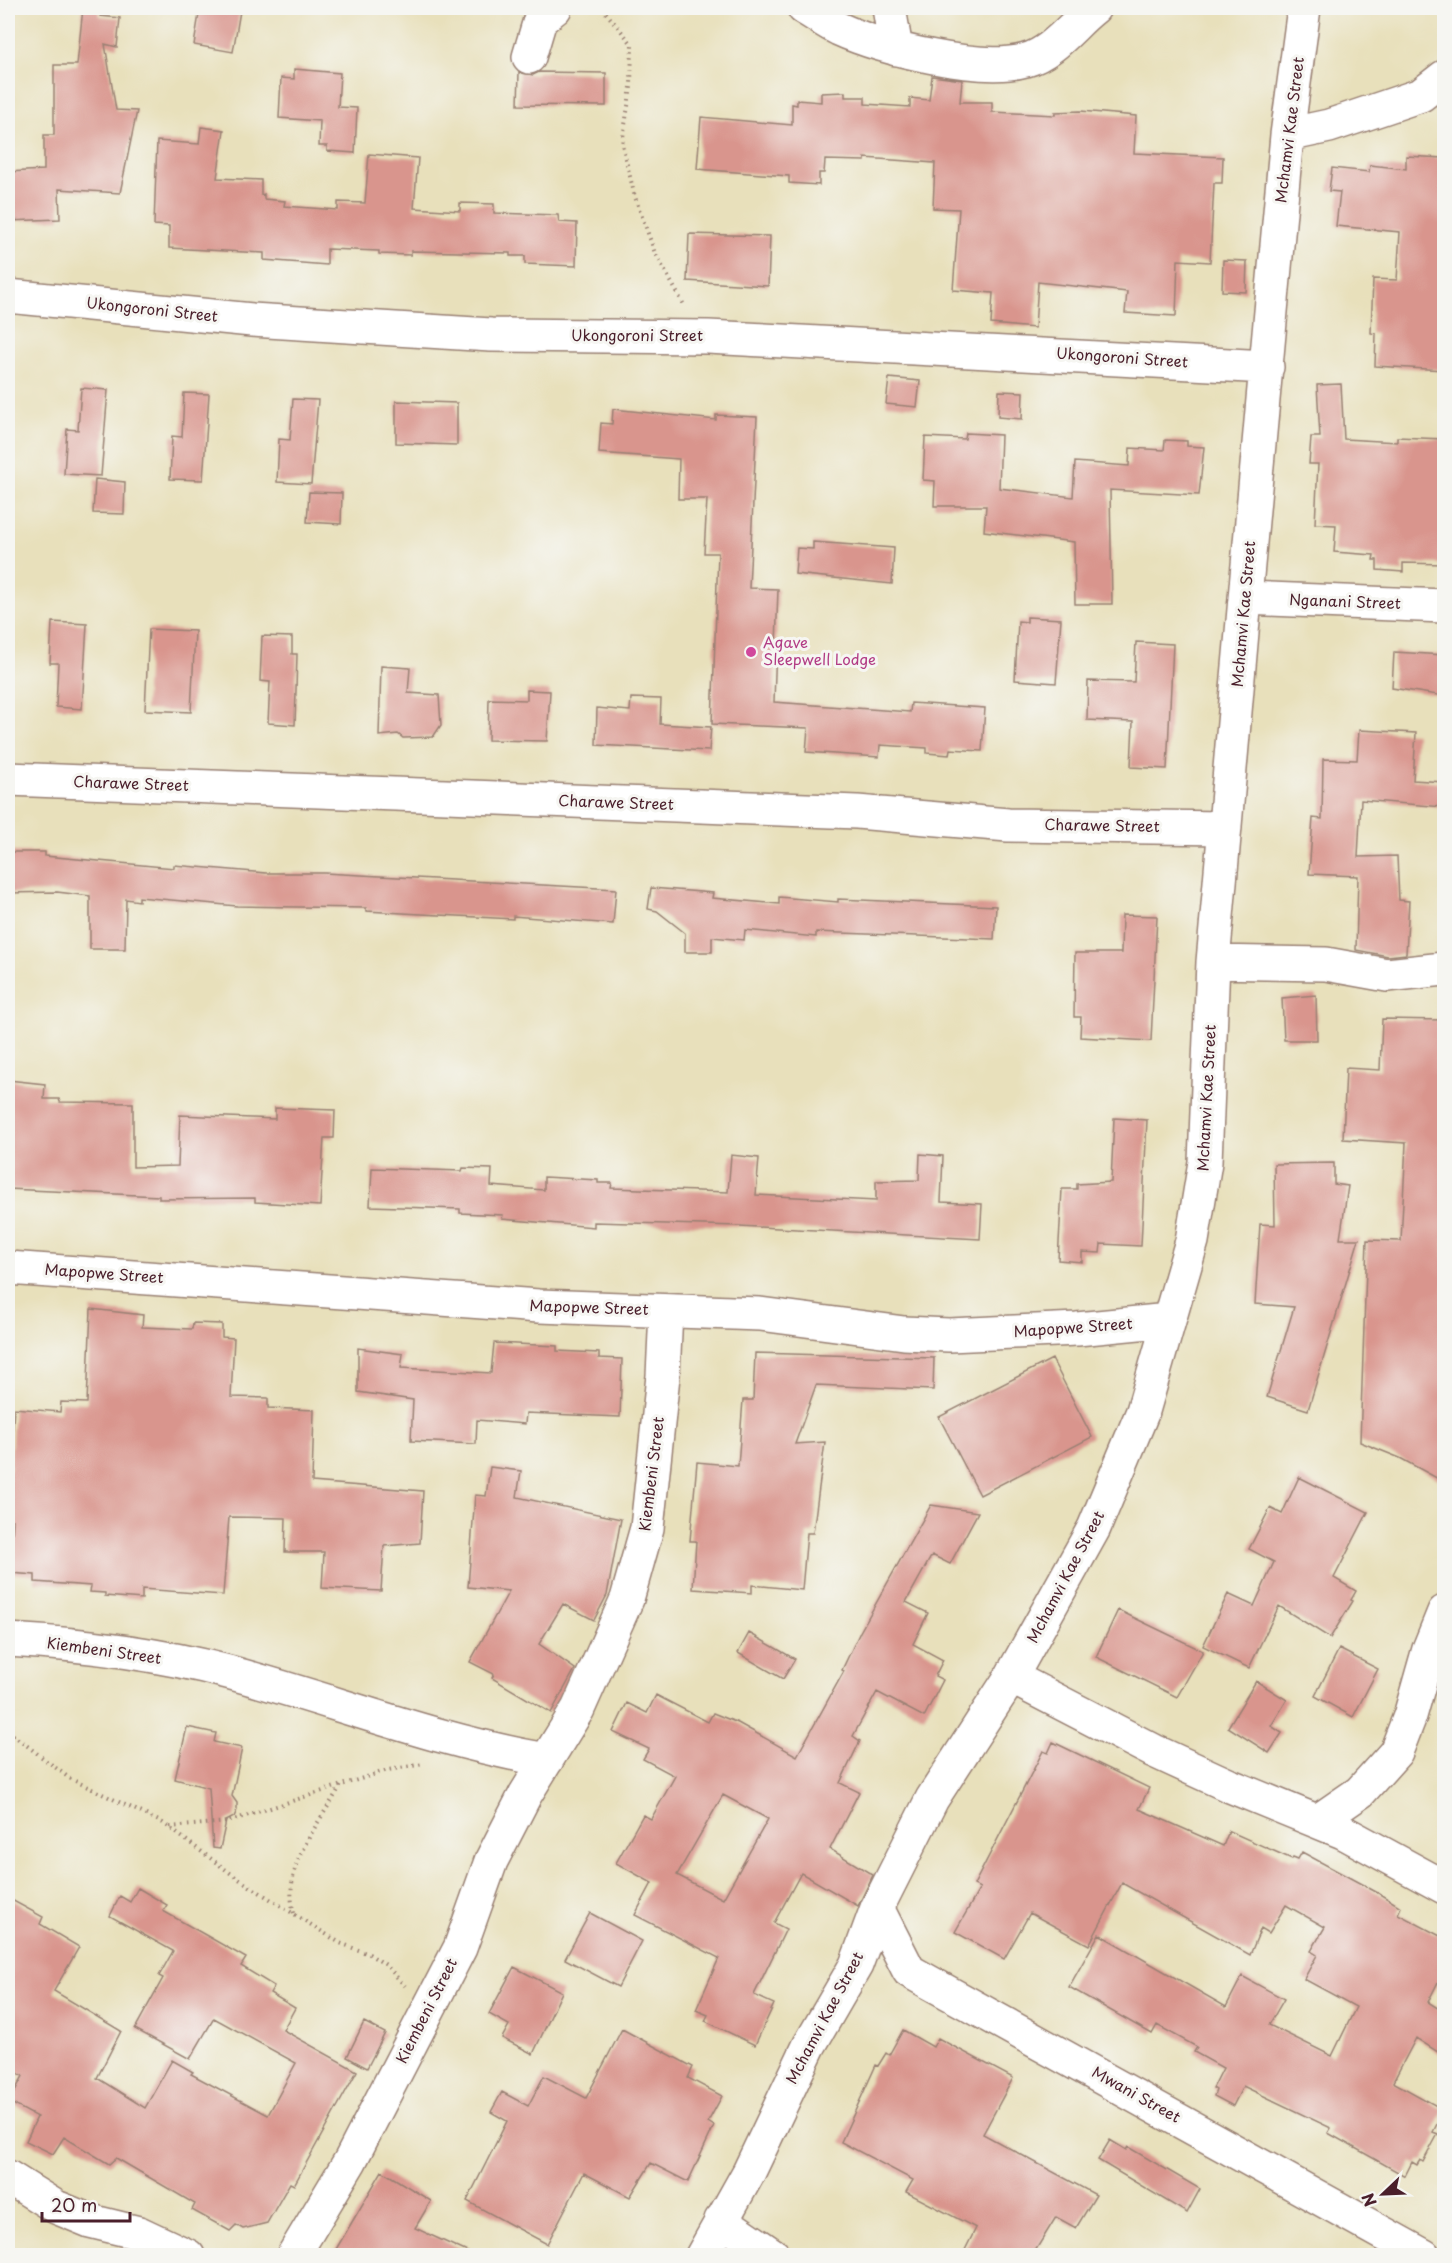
<svg xmlns="http://www.w3.org/2000/svg" width="1452" height="2263" font-family="'Playpen Sans',sans-serif">
<style>
.building{fill:#d9958d;fill-rule:evenodd}
.lines{fill:none;stroke-linecap:round;stroke-linejoin:round}
.minor-casing{stroke:#998073;stroke-width:36}
.path{stroke:#998073;stroke-width:4;stroke-dasharray:1.5 4.5;stroke-linecap:butt}
.minor{stroke:#fff;stroke-width:33}
.hotel-dot{fill:#d1479c;stroke:#f6f6f2;stroke-width:2}
.labels{text-anchor:middle;stroke-width:6;stroke-linejoin:round;paint-order:stroke}
.street-label{font-size:15px;fill:#4a1f2b;stroke:#f6f6f2}
.hotel-label{font-size:15px;fill:#b23c85;stroke:#f6f6f2;text-anchor:start}
</style>
<rect width="100%" height="100%" fill="#f6f6f2"/>
<filter id="ink" filterUnits="userSpaceOnUse"><feTurbulence type="fractalNoise" baseFrequency=".0167" numOctaves="2"/><feDisplacementMap in="SourceGraphic" scale="12" xChannelSelector="R" yChannelSelector="G"/><feConvolveMatrix kernelMatrix="1 2 1 2 8 2 1 2 1" color-interpolation-filters="sRGB"/></filter>
<filter id="wash" filterUnits="userSpaceOnUse"><feTurbulence type="fractalNoise" baseFrequency=".008" numOctaves="4" result="noise"/><feDisplacementMap in="SourceGraphic" scale="24" xChannelSelector="R" yChannelSelector="G"/><feGaussianBlur stdDeviation="1.35" result="paint"/><feColorMatrix in="noise" values="0 0 0 0 0 0 0 0 0 0 0 0 0 0 0 0 0 1.4 0 .05"/><feComposite in="paint" operator="in"/></filter>
<g filter="url(#wash)">
<rect width="100%" height="100%" fill="#e8e0bb"/>
<g id="blocks">
<path class="building" d="M 83,8 L 99,8 L 100,16 L 120,18 L 117,47 L 105,44 L 116,110 L 137,111 L 120,193 L 59,189 L 60,219 L 8,221 L 8,172 L 44,170 L 44,135 L 54,135 L 54,65 L 77,65 Z
M 200,8 L 240,11 L 233,52 L 194,45 Z
M 294,69 L 340,73 L 338,107 L 357,108 L 355,153 L 327,151 L 327,146 L 319,146 L 320,121 L 279,118 L 281,78 L 294,79 Z
M 519,72 L 533,75 L 539,72 L 606,73 L 606,106 L 518,105 Z
M 932,76 L 962,80 L 960,102 L 992,102 L 992,112 L 1055,115 L 1055,112 L 1081,111 L 1136,116 L 1134,153 L 1223,157 L 1222,183 L 1214,183 L 1210,262 L 1178,260 L 1176,316 L 1125,313 L 1127,292 L 1038,282 L 1035,328 L 991,324 L 993,293 L 953,290 L 959,209 L 933,208 L 935,163 L 865,158 L 865,161 L 825,160 L 824,173 L 819,173 L 819,185 L 789,183 L 789,176 L 697,169 L 701,117 L 792,125 L 792,104 L 797,105 L 797,100 L 821,102 L 821,93 L 845,92 L 845,97 L 865,97 L 865,104 L 910,107 L 910,98 L 929,100 Z
M 201,127 L 224,130 L 217,178 L 261,180 L 261,195 L 264,194 L 264,199 L 285,201 L 284,206 L 338,210 L 338,202 L 365,203 L 369,154 L 418,158 L 414,208 L 460,211 L 460,203 L 494,204 L 494,213 L 558,215 L 559,222 L 577,223 L 576,266 L 525,264 L 525,256 L 510,256 L 510,253 L 411,251 L 411,255 L 379,254 L 379,251 L 327,249 L 327,265 L 264,260 L 264,253 L 169,248 L 169,226 L 154,225 L 157,141 L 199,144 Z
M 1406,156 L 1444,158 L 1444,370 L 1375,366 L 1376,334 L 1371,333 L 1373,279 L 1397,280 L 1400,232 L 1336,226 L 1340,192 L 1329,191 L 1332,168 L 1369,172 L 1370,165 L 1406,169 Z
M 689,234 L 770,236 L 768,286 L 687,281 Z
M 1223,260 L 1247,261 L 1246,292 L 1222,291 Z
M 889,378 L 920,381 L 917,407 L 886,404 Z
M 1341,384 L 1344,439 L 1397,442 L 1397,437 L 1444,439 L 1444,564 L 1403,563 L 1403,572 L 1377,570 L 1377,560 L 1373,560 L 1374,555 L 1334,552 L 1336,525 L 1315,524 L 1318,464 L 1309,464 L 1311,437 L 1320,437 L 1317,385 Z
M 81,388 L 108,390 L 101,476 L 64,474 L 67,429 L 78,430 Z
M 999,391 L 1023,392 L 1022,419 L 998,417 Z
M 184,393 L 209,394 L 203,480 L 170,479 L 172,436 L 182,437 Z
M 293,399 L 318,400 L 311,484 L 277,482 L 279,439 L 290,440 Z
M 396,401 L 457,403 L 457,445 L 396,443 Z
M 613,409 L 716,420 L 716,415 L 757,417 L 749,588 L 778,589 L 774,702 L 910,712 L 911,703 L 985,708 L 982,751 L 950,749 L 949,755 L 927,753 L 927,748 L 880,745 L 879,757 L 806,752 L 808,728 L 712,724 L 718,553 L 704,553 L 707,499 L 678,499 L 679,459 L 599,453 L 601,423 L 612,424 Z
M 966,433 L 1001,435 L 999,488 L 1073,497 L 1075,462 L 1129,466 L 1130,448 L 1164,450 L 1165,440 L 1187,441 L 1187,446 L 1204,447 L 1199,495 L 1110,490 L 1112,604 L 1075,604 L 1074,542 L 984,531 L 986,506 L 934,506 L 935,481 L 923,480 L 925,437 L 965,439 Z
M 95,479 L 125,482 L 124,514 L 93,513 Z
M 309,492 L 342,493 L 341,524 L 307,522 Z
M 813,542 L 894,548 L 892,584 L 795,574 L 797,548 L 813,549 Z
M 1027,617 L 1061,619 L 1056,683 L 1015,680 L 1018,621 L 1027,622 Z
M 52,622 L 87,624 L 82,709 L 56,707 L 58,663 L 50,663 Z
M 149,629 L 195,631 L 191,712 L 145,710 Z
M 262,636 L 292,637 L 292,654 L 297,654 L 295,725 L 268,723 L 270,682 L 260,681 Z
M 1136,642 L 1173,644 L 1167,769 L 1131,767 L 1133,722 L 1087,720 L 1088,681 L 1134,682 Z
M 1394,652 L 1444,655 L 1444,696 L 1392,688 Z
M 381,666 L 410,668 L 408,693 L 439,695 L 441,725 L 433,737 L 403,738 L 398,734 L 379,736 Z
M 527,690 L 550,691 L 547,741 L 488,740 L 489,699 L 527,700 Z
M 631,698 L 661,699 L 660,724 L 711,727 L 709,751 L 596,745 L 597,708 L 630,711 Z
M 1359,730 L 1416,733 L 1413,780 L 1444,782 L 1443,807 L 1361,800 L 1358,857 L 1397,856 L 1399,900 L 1409,901 L 1406,954 L 1388,956 L 1356,950 L 1358,876 L 1309,874 L 1313,818 L 1322,819 L 1323,759 L 1357,760 Z
M 8,852 L 45,852 L 45,856 L 174,868 L 174,865 L 266,873 L 324,873 L 616,889 L 613,924 L 513,916 L 513,919 L 366,911 L 366,908 L 237,906 L 139,897 L 139,901 L 126,899 L 125,949 L 90,949 L 90,896 L 57,892 L 8,893 Z
M 651,888 L 713,893 L 712,898 L 779,904 L 779,897 L 838,902 L 838,899 L 996,906 L 994,939 L 816,932 L 816,937 L 745,930 L 744,940 L 712,937 L 712,952 L 685,952 L 685,933 L 657,911 L 648,909 Z
M 1122,915 L 1157,916 L 1151,1041 L 1080,1037 L 1081,1017 L 1074,1017 L 1075,953 L 1121,953 Z
M 1316,995 L 1317,1040 L 1284,1040 L 1282,998 Z
M 1382,1019 L 1444,1020 L 1444,1482 L 1400,1458 L 1360,1442 L 1367,1240 L 1401,1241 L 1406,1143 L 1343,1139 L 1346,1068 L 1380,1070 Z
M 8,1080 L 45,1084 L 44,1099 L 59,1099 L 60,1102 L 133,1103 L 133,1167 L 178,1166 L 180,1115 L 275,1119 L 275,1108 L 335,1110 L 334,1138 L 324,1138 L 320,1206 L 255,1202 L 255,1198 L 159,1199 L 159,1196 L 8,1189 Z
M 1114,1118 L 1147,1120 L 1141,1246 L 1101,1244 L 1100,1253 L 1082,1252 L 1082,1262 L 1058,1260 L 1062,1189 L 1077,1189 L 1077,1184 L 1111,1182 Z
M 920,1154 L 943,1156 L 941,1202 L 982,1204 L 980,1239 L 740,1226 L 594,1222 L 594,1227 L 502,1219 L 503,1215 L 460,1213 L 460,1209 L 370,1206 L 372,1168 L 462,1171 L 463,1168 L 492,1169 L 491,1186 L 544,1190 L 544,1177 L 598,1180 L 598,1183 L 612,1183 L 611,1188 L 728,1192 L 731,1155 L 759,1158 L 756,1195 L 876,1201 L 876,1181 L 919,1180 Z
M 1334,1163 L 1334,1184 L 1348,1186 L 1340,1239 L 1359,1239 L 1308,1410 L 1267,1397 L 1294,1307 L 1255,1304 L 1260,1224 L 1275,1225 L 1274,1164 Z
M 91,1309 L 143,1315 L 142,1327 L 192,1329 L 193,1323 L 222,1324 L 222,1337 L 234,1338 L 231,1397 L 268,1398 L 268,1408 L 314,1410 L 312,1482 L 423,1491 L 420,1543 L 384,1546 L 381,1591 L 322,1588 L 324,1552 L 285,1552 L 286,1518 L 229,1517 L 223,1595 L 142,1589 L 142,1599 L 105,1596 L 105,1593 L 90,1592 L 91,1586 L 35,1582 L 35,1575 L 10,1573 L 13,1520 L 8,1520 L 8,1470 L 10,1470 L 14,1408 L 60,1412 L 61,1402 L 87,1403 Z
M 494,1343 L 557,1346 L 557,1351 L 599,1353 L 599,1358 L 622,1359 L 620,1417 L 526,1413 L 525,1424 L 477,1420 L 476,1444 L 411,1441 L 413,1400 L 358,1392 L 358,1348 L 403,1354 L 401,1368 L 491,1373 Z
M 755,1353 L 934,1358 L 933,1390 L 816,1385 L 795,1444 L 825,1442 L 813,1533 L 807,1533 L 802,1590 L 752,1585 L 752,1593 L 693,1589 L 696,1541 L 690,1541 L 697,1462 L 738,1466 L 743,1400 L 753,1400 Z
M 1052,1359 L 1092,1437 L 980,1495 L 939,1417 Z
M 490,1467 L 521,1471 L 517,1497 L 621,1519 L 607,1595 L 594,1620 L 563,1604 L 539,1644 L 575,1669 L 551,1713 L 492,1678 L 494,1674 L 470,1662 L 509,1591 L 468,1587 L 475,1495 L 486,1496 Z
M 1299,1477 L 1368,1512 L 1334,1578 L 1356,1591 L 1351,1600 L 1353,1601 L 1330,1638 L 1279,1606 L 1249,1668 L 1203,1646 L 1228,1594 L 1254,1606 L 1274,1562 L 1249,1549 L 1270,1508 L 1282,1514 Z
M 931,1505 L 978,1512 L 950,1564 L 932,1555 L 906,1602 L 928,1613 L 913,1644 L 943,1660 L 935,1676 L 943,1680 L 924,1717 L 877,1692 L 853,1736 L 860,1741 L 840,1783 L 859,1792 L 830,1849 L 873,1875 L 858,1906 L 801,1873 L 774,1923 L 786,1929 L 754,1995 L 774,2004 L 755,2045 L 705,2021 L 708,2015 L 696,2010 L 719,1958 L 635,1915 L 652,1883 L 616,1863 L 643,1815 L 651,1819 L 675,1776 L 643,1759 L 649,1749 L 613,1732 L 627,1703 L 647,1713 L 656,1695 L 708,1722 L 713,1713 L 738,1723 L 797,1756 L 844,1671 L 842,1670 L 860,1632 ZM 723,1795 L 768,1819 L 723,1899 L 677,1875 Z
M 1118,1610 L 1203,1651 L 1177,1697 L 1096,1657 Z
M 749,1633 L 795,1659 L 783,1679 L 738,1653 Z
M 1339,1649 L 1378,1669 L 1353,1717 L 1315,1696 Z
M 1256,1681 L 1287,1700 L 1271,1726 L 1282,1733 L 1269,1753 L 1228,1727 Z
M 187,1727 L 216,1733 L 214,1742 L 242,1748 L 232,1796 L 237,1803 L 237,1810 L 234,1817 L 226,1821 L 220,1849 L 213,1848 L 209,1788 L 175,1779 Z
M 1053,1742 L 1149,1788 L 1139,1809 L 1223,1846 L 1229,1831 L 1292,1859 L 1293,1857 L 1298,1859 L 1302,1852 L 1378,1893 L 1401,1907 L 1398,1914 L 1444,1938 L 1444,1970 L 1428,2002 L 1444,2012 L 1444,2056 L 1416,2038 L 1393,2082 L 1444,2110 L 1433,2132 L 1438,2134 L 1423,2162 L 1420,2160 L 1417,2165 L 1412,2162 L 1405,2176 L 1328,2133 L 1331,2128 L 1243,2086 L 1233,2106 L 1214,2096 L 1216,2090 L 1213,2088 L 1223,2068 L 1194,2052 L 1197,2047 L 1157,2025 L 1152,2034 L 1069,1987 L 1099,1934 L 1226,2007 L 1242,1976 L 1284,1999 L 1269,2025 L 1332,2056 L 1356,2007 L 1304,1979 L 1317,1955 L 1311,1951 L 1325,1927 L 1286,1905 L 1269,1933 L 1261,1928 L 1250,1955 L 1122,1883 L 1089,1945 L 1030,1913 L 1004,1959 L 955,1932 L 980,1888 L 974,1885 L 1043,1751 L 1048,1753 Z
M 138,1888 L 167,1905 L 163,1911 L 246,1958 L 241,1966 L 274,1986 L 270,1993 L 295,2008 L 283,2030 L 357,2071 L 294,2185 L 290,2183 L 267,2223 L 243,2229 L 236,2225 L 230,2231 L 192,2210 L 195,2204 L 116,2158 L 109,2164 L 64,2137 L 53,2154 L 26,2141 L 37,2117 L 9,2102 L 23,2076 L 8,2068 L 8,1898 L 43,1917 L 40,1924 L 79,1947 L 54,1991 L 121,2031 L 97,2078 L 145,2108 L 172,2060 L 193,2072 L 191,2074 L 268,2115 L 296,2063 L 214,2018 L 190,2059 L 135,2029 L 163,1978 L 159,1976 L 173,1951 L 110,1916 L 120,1896 L 130,1902 Z
M 590,1913 L 642,1941 L 618,1987 L 565,1959 Z
M 514,1967 L 562,1992 L 533,2054 L 502,2038 L 509,2025 L 489,2014 Z
M 364,2022 L 385,2033 L 367,2068 L 347,2057 Z
M 622,2029 L 693,2067 L 688,2078 L 722,2096 L 708,2122 L 714,2126 L 688,2182 L 651,2163 L 630,2197 L 584,2173 L 547,2244 L 467,2201 L 507,2121 L 491,2112 L 502,2092 L 528,2106 L 544,2076 L 586,2098 Z
M 903,2030 L 933,2047 L 938,2038 L 1013,2078 L 983,2134 L 1096,2195 L 1076,2228 L 1056,2217 L 1032,2256 L 962,2256 L 976,2228 L 906,2192 L 913,2180 L 841,2142 L 876,2065 L 878,2066 L 886,2053 L 889,2055 Z
M 1110,2140 L 1126,2150 L 1128,2147 L 1200,2189 L 1187,2213 L 1098,2160 Z
M 382,2171 L 431,2201 L 415,2228 L 476,2256 L 332,2256 Z"/>
</g>
</g>
<g filter="url(#ink)">
<use href="#blocks" fill-opacity="0" stroke="#998073" stroke-width="1.5"/>
<g class="lines">
<g class="minor-casing">
<path id="minor" d="M 804,8 C 816,15 827,23 839,29 C 881,48 981,73 1026,60 C 1053,53 1073,24 1094,8
M 889,8 L 896,49
M 529,57 L 540,20 L 555,8
M 1287,135 L 1329,126 L 1421,95 L 1444,77
M 8,296 L 252,320 L 491,335 L 708,337 L 1267,367
M 1245,598 L 1444,606
M 8,779 L 857,812 L 1008,825 L 1225,828
M 1213,962 L 1326,964 L 1387,975 L 1444,969
M 8,1268 L 539,1306 L 760,1314 L 904,1333 L 949,1335 L 1077,1329 L 1169,1320
M 8,1640 C 81,1644 156,1653 228,1672 C 336,1701 436,1741 547,1760
M 1011,1677 L 1154,1751 L 1228,1785 L 1343,1832 L 1444,1887
M 1318,1821 L 1360,1792 L 1396,1752 L 1410,1716 L 1429,1649 L 1444,1612
M 877,1908 L 909,1971 L 1424,2256
M 8,2177 L 56,2207 L 90,2221 L 139,2233 L 188,2256
M 721,2220 L 774,2256
M 293,2256 L 350,2161 L 460,1948 L 491,1861 L 525,1795 L 578,1709 L 627,1599 L 647,1528 L 663,1376 L 666,1311
M 702,2256 L 749,2172 L 809,2046 L 856,1965 L 877,1908 L 932,1799 L 1011,1677 L 1094,1528 L 1143,1411 L 1192,1241 L 1205,1162 L 1213,962 L 1245,598 L 1287,135 L 1304,8"/>
</g>
<path class="path" d="M 602,8 L 632,44 L 631,87 L 622,144 L 635,197 L 655,253 L 684,305
M 8,1731 L 69,1778 L 163,1823 L 237,1878 L 340,1943 L 369,1954 L 386,1965 L 405,1986
M 170,1827 L 227,1822 L 388,1770 L 423,1764
M 294,1913 C 281,1867 319,1824 341,1785"/>
<use href="#minor" class="minor"/>
</g>
</g>
<circle class="hotel-dot" cx="751" cy="652" r="6"/>
<g class="labels">
<g class="street-label">
<text transform="translate(1290 130) rotate(-83)" y="5">Mchamvi Kae Street</text>
<text transform="translate(152 310) rotate(6)" y="5">Ukongoroni Street</text>
<text x="637" y="341">Ukongoroni Street</text>
<text transform="translate(1122 358) rotate(4)" y="5">Ukongoroni Street</text>
<text transform="translate(1345 602) rotate(2)" y="5">Nganani Street</text>
<text transform="translate(1244 614) rotate(-85)" y="5">Mchamvi Kae Street</text>
<text transform="translate(131 784) rotate(2)" y="5">Charawe Street</text>
<text transform="translate(616 803) rotate(2)" y="5">Charawe Street</text>
<text transform="translate(1102 826) rotate(1)" y="5">Charawe Street</text>
<text transform="translate(1207 1098) rotate(-87)" y="5">Mchamvi Kae Street</text>
<text transform="translate(104 1274) rotate(4)" y="5">Mapopwe Street</text>
<text transform="translate(589 1308) rotate(2)" y="5">Mapopwe Street</text>
<text transform="translate(1073 1328) rotate(-4)" y="5">Mapopwe Street</text>
<text transform="translate(652 1474) rotate(-83)" y="5">Kiembeni Street</text>
<text transform="translate(1066 1577) rotate(-62)" y="5">Mchamvi Kae Street</text>
<text transform="translate(104 1651) rotate(8)" y="5">Kiembeni Street</text>
<text transform="translate(427 2011) rotate(-63)" y="5">Kiembeni Street</text>
<text transform="translate(825 2018) rotate(-62)" y="5">Mchamvi Kae Street</text>
<text transform="translate(1136 2095) rotate(29)" y="5">Mwani Street</text>
</g>
<g class="hotel-label">
<text x="763" y="648">Agave<tspan x="763" dy="17">Sleepwell Lodge</tspan></text>
</g>
</g>
<rect width="1452" height="2263" fill="none" stroke="#f6f6f2" stroke-width="30"/>
<g transform="translate(1383 2194) rotate(247)" stroke="#f6f6f2" stroke-width="4.5" paint-order="stroke">
<path d="M0-4.5L10 22L0 15L-10 22Z" fill="#4a1f2b"/>
<text y="-9" font-size="16" font-weight="bold" text-anchor="middle" fill="#4a1f2b">N</text>
</g>
<path d="M42 2212v9h88v-9" fill="none" stroke="#4a1f2b" stroke-width="3"/>
<text x="51" y="2212" font-size="18" fill="#4a1f2b" stroke="#f6f6f2" stroke-width="4.5" paint-order="stroke">20 m</text>
</svg>
